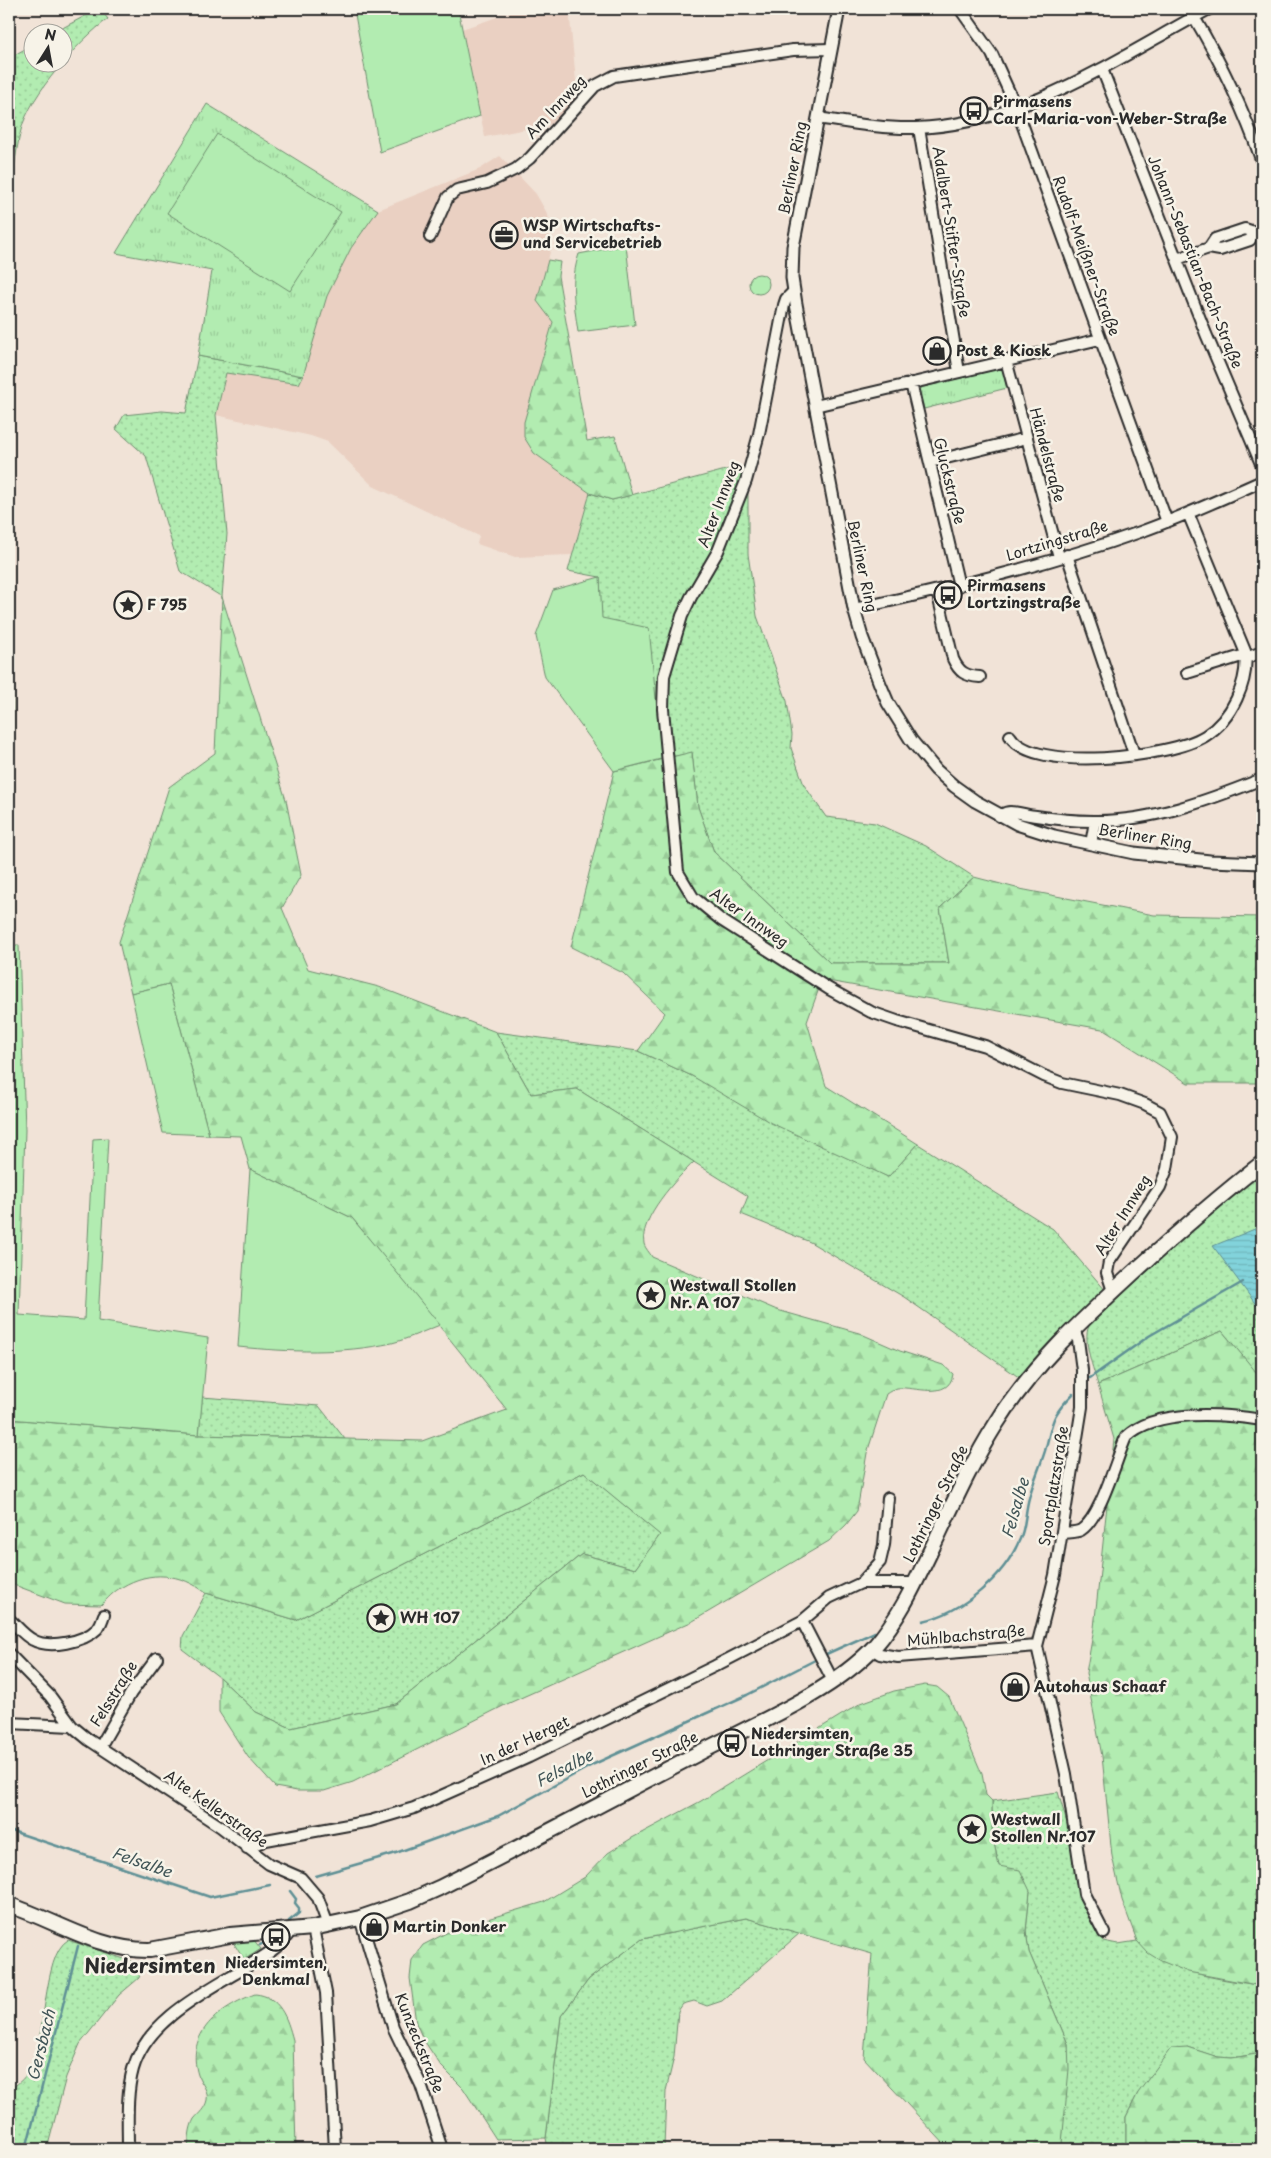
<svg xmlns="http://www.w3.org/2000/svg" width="1271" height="2158" font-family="'Playpen Sans',sans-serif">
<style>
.built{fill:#ead0c2}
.grass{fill:url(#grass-dots);stroke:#6e8c6e}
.forest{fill:url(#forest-firs);stroke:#6e8c6e}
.park{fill:url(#park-tufts);stroke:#6e8c6e}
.garden{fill:#b2ecb1;stroke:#6e8c6e}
.water{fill:url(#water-rules);stroke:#5f9095}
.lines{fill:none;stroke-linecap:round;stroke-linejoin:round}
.stream{stroke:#5f9095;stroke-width:2.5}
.minor-casing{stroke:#2b2b2b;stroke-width:14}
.tertiary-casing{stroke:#2b2b2b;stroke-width:15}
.secondary-casing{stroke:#2b2b2b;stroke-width:18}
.minor{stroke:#f7f3e8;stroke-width:10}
.tertiary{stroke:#f7f3e8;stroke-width:11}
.secondary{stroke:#f7f3e8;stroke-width:14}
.labels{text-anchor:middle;stroke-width:5;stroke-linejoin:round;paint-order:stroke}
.poi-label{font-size:15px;font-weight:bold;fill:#2b2b2b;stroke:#f7f3e8;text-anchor:start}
.street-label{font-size:15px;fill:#2b2b2b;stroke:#f7f3e8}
.water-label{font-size:16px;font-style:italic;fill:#415557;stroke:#f7f3e8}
.district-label{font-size:20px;font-weight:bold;fill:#2b2b2b;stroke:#f7f3e8}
</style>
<defs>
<pattern id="grass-dots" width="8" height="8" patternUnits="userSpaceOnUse" patternTransform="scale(1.25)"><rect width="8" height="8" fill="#b2ecb1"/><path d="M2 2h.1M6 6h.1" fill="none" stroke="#99cb98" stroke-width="1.8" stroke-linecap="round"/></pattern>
<pattern id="forest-firs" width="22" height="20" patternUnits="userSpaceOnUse" patternTransform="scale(1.25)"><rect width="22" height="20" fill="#b2ecb1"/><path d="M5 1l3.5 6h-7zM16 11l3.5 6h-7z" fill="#99cb98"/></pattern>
<pattern id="park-tufts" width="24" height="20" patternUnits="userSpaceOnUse" patternTransform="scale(1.25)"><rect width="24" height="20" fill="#b2ecb1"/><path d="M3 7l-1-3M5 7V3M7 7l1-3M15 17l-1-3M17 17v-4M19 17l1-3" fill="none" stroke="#99cb98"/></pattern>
<pattern id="water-rules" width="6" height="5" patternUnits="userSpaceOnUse" patternTransform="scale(1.25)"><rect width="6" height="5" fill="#82d3db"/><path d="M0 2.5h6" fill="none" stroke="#70b5bc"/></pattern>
</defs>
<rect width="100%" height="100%" fill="#f1e3d7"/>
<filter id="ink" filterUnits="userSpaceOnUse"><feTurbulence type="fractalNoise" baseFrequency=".02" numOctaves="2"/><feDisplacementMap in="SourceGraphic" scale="10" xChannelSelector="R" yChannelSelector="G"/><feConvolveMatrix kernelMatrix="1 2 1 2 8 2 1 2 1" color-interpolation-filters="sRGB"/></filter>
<g filter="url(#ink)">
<path class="built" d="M 521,9 L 569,9 L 578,101 L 551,124 L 485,137 L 462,29 Z
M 500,156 L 536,194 L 548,215 L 553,241 L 537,301 L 553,322 L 524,422 L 524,437 L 534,453 L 590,493 L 572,555 L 515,557 L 477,544 L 479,536 L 373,486 L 328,442 L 311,436 L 216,415 L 226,372 L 299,384 L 327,296 L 351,248 L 378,210 L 480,169 Z"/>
<path class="grass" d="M 98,9 L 100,9 L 108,19 C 79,40 30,95 21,130 C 15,154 13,179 9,203 L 9,58 L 32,45 L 32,62 L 62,62 L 62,32 L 55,32 Z
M 198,356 L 303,376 L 299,384 L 226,373 L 216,415 L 227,534 L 222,597 L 180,571 L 146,456 L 116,429 L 124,415 L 162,411 L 186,413 Z
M 737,467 L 745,469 L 748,490 L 748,554 L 757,616 L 787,701 L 792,735 L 791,748 L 804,785 L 826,817 L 875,823 L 926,846 L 974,877 L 940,908 L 949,963 L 830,963 L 714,852 L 698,807 L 692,753 L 665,758 L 657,709 L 601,618 L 600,577 L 568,571 L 590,493 L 612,500 Z
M 496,1032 L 638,1051 L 692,1076 L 888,1177 L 918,1144 L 1053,1229 L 1106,1291 L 1020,1378 L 904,1297 L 810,1242 L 741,1214 L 748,1196 L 577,1089 L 531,1094 Z
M 1262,1173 L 1262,1371 L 1257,1374 L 1222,1331 L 1098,1385 C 1094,1370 1082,1340 1089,1326 L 1190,1231 Z
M 202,1397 L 319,1406 L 345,1439 L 199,1435 Z
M 584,1472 L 661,1535 L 635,1569 L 582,1554 L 396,1704 L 291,1728 L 256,1712 L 219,1677 L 182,1649 L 183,1636 L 206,1593 L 296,1620 Z
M 1058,1792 L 1069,1830 L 1081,1899 L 1091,1922 L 1103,1941 L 1118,1944 L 1137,1941 C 1169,1975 1219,1978 1262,1986 L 1262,2053 L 1232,2058 L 1217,2057 L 1187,2047 L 1138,2093 L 1126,2117 L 1126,2149 L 1064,2149 L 1062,2143 L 1068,2044 L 1029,1952 L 1026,1931 L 1030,1891 L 999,1866 L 992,1834 L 992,1801 Z
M 746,1918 L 800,1933 L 722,2001 L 707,2006 L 694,2001 L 683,2004 L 678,2011 L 674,2057 L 666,2091 L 664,2149 L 548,2149 L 546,2138 L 561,2016 L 589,1979 L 642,1939 Z
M 68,1940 L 139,1964 L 141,1970 L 139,1978 L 119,1995 L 80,2044 L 66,2077 L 47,2149 L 9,2149 L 9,2091 C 14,2086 22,2081 26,2075 C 48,2046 41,1955 68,1940 Z"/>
<path class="forest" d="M 548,260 L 560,262 L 558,276 L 587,441 L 615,436 L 632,495 L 612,500 L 590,493 L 534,453 L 524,437 L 524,422 L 553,322 L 537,301 Z
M 222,597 L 286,800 L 301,875 L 282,908 L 308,969 L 379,987 L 496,1032 L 531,1094 L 577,1089 L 694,1162 C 677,1178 639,1218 644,1244 C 645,1248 650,1253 652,1257 L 777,1310 L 859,1333 L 900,1351 L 943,1365 L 953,1374 C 949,1401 914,1386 897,1388 C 894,1389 889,1392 886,1394 L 867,1453 L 857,1511 L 846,1525 L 829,1541 L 693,1621 L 507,1704 L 353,1782 L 324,1791 L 297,1791 L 275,1787 L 248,1757 L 219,1712 L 219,1677 L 256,1712 L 291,1728 L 396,1704 L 582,1554 L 635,1569 L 660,1535 L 584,1472 L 296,1620 L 206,1593 C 181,1573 150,1570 122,1587 C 114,1591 107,1599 101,1605 L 65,1604 L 9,1583 L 9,1419 L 199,1435 L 422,1441 L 507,1410 L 352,1218 L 250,1169 L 241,1136 L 209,1135 L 169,984 L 131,993 L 119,942 L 169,787 L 215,753 Z
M 692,752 L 698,807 L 714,852 L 830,963 L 949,963 L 940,908 L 974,877 L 1020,889 L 1154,915 L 1262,917 L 1262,1083 L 1188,1083 L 1102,1029 L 822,980 L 807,1022 L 826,1086 L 918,1144 L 888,1177 L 771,1123 L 692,1076 L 638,1051 L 665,1013 L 623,973 L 571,947 L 614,771 Z
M 1222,1331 L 1257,1373 L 1262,1371 L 1262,1986 L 1188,1972 L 1161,1961 L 1148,1953 L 1137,1941 L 1122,1900 L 1112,1856 L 1102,1756 L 1086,1673 L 1094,1628 L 1114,1439 L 1098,1385 Z
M 925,1685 L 937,1687 L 949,1697 L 982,1774 L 986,1795 L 992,1801 L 992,1834 L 999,1866 L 1020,1870 L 1030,1891 L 1026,1931 L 1029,1952 L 1068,2044 L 1069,2069 L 1062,2143 L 1064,2149 L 949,2149 L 864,2058 L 872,1954 L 746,1918 L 642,1939 L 589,1979 L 561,2016 L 546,2138 L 496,2139 L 463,2088 L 441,2066 L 423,2039 L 416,2023 L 410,1978 L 412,1960 L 423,1945 L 454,1929 L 544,1902 L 585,1877 L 608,1853 L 632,1838 L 701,1801 L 861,1703 L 894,1691 Z
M 255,1994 C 280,1996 287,2018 293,2040 L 296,2149 L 188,2149 C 189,2140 189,2128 194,2119 C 199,2113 205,2109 207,2100 C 209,2090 201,2084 198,2075 C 185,2033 220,2007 255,1994 Z
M 1187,2047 L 1218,2057 L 1232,2058 L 1262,2053 L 1262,2149 L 1126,2149 L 1126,2117 L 1138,2093 L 1171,2048 Z"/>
<path class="park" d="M 207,104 L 378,210 L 351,248 L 327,296 L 303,376 L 198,356 L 212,271 L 116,253 Z
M 1002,368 L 1007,388 L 924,409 L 919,388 Z
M 9,568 L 14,751 L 9,751 Z
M 253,1939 L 261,1949 L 244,1960 L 233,1942 Z"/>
<path class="garden" d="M 354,9 L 458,9 L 480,116 L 380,152 Z
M 217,134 L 341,212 L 290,291 L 167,213 Z
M 626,245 L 635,325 L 578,332 C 574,304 570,281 579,254 Z
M749 284a10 10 0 1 1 20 0a10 10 0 1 1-20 0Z
M 600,577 L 602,618 L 649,628 L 657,709 L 665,758 L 614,771 L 545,677 L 536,636 L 553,590 Z
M 9,916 L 11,945 L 19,945 L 25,1130 L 19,1315 L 84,1320 L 93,1139 L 108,1138 L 98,1321 L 208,1338 L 199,1435 L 9,1419 Z
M 169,984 L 209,1135 L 163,1133 L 131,993 Z
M 250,1169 L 352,1218 L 440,1325 C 424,1331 408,1339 392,1343 C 341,1354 290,1352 238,1347 Z"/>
<path class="water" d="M 1262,1226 L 1262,1303 L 1257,1306 L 1213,1246 Z"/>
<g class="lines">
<path class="stream" d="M 1090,1378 L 1149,1336 L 1243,1282
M 923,1621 C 963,1612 1004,1577 1020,1539 C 1026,1526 1025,1512 1029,1498 C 1033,1482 1040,1467 1045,1451 C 1053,1422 1050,1417 1073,1394
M 824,1655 L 875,1632
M 9,1830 L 210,1897 L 270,1885
M 316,1876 L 393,1854 L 498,1816 L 594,1764 L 747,1695 L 815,1660
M 289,1921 L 299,1913 L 299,1908 L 295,1903 L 296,1899 L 290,1891
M 260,1945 L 267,1941
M 26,2149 L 78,1946"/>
<g class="minor-casing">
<path id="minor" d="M 960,9 L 992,54 L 1016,107 L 1167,522
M 1194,17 C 1222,64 1244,110 1262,162
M 1102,69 L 1206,334 L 1262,466
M 818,118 C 851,123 883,129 916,128 C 1025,124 1117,58 1209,9
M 919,128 L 959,372
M 430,237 L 448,197 L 457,190 L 487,183 L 516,169 L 530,158 L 595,86 L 614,76 L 641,72 L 793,50 L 831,49
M 1209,248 L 1220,250 L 1250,240 L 1254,232
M 1177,259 L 1209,248 L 1215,239 L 1245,229 L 1254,232 L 1262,229
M 794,291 L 786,299 L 784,305 L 759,434 L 746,481 L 718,551 L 691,597 L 682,616 L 664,676 L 663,709 L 678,872 L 693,897 L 721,920 L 829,989 L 871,1012 L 897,1021 L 985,1046 L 1044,1076 L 1062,1083 L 1120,1095 L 1145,1104 L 1160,1112 L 1172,1137 L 1167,1169 L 1160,1187 L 1109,1262 L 1107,1273 L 1113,1291
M 1006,360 L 1059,557
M 911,383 L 959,586
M 815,406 L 1100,339
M 930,462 L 1027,438
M 1067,555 L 1134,754
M 937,591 L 953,659 C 959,672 965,676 980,677
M 854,609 C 951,588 1047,565 1140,532 C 1182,517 1222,499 1262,481
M 1246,658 L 1262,652
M 1187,673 L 1245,655
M 1010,736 C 1033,774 1171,757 1205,736 C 1232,719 1249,682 1245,651 L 1188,513
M 999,816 C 1003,814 1005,812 1010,812 C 1018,812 1027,815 1036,816 C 1055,819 1074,821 1093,821 C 1151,822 1209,800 1262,779
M 1091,844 L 1095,821
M 1074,1329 L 1078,1340 L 1082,1370 L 1082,1407 L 1055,1575 L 1037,1646 L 1066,1774 L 1084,1894 L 1104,1933
M 1062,1533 C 1068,1532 1076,1533 1081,1530 C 1101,1517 1116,1459 1126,1437 C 1156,1408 1224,1414 1262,1420
M 861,1583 L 880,1562 L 884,1545 L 888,1498
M 9,1619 C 17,1626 23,1635 33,1640 C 49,1649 84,1642 97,1629 C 101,1625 102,1620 104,1615
M 802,1621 L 833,1681
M 872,1649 L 880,1654 L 898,1657 L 1037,1646
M 9,1654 L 50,1696 L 72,1726 L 89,1740 L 221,1827 L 269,1864 L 301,1878 L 318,1898 L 328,1925
M 9,1723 L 72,1726
M 100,1747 L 131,1693 L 157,1658
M 247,1848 L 266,1840 L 370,1821 L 414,1808 L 529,1757 L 715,1666 L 802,1621 L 829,1598 L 861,1583 L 916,1583
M 360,1918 L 393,2027 L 421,2085 L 442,2149
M 313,1928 L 326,1993 L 335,2149
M 128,2149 C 128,2123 126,2094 133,2069 C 147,2021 201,1994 241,1970 C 258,1960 281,1948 291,1930"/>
</g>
<g class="tertiary-casing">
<path id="tertiary" d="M 839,9 L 793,247 L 792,278 L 796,304 L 854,609 L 862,637 L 880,684 L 888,703 L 911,740 L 936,770 L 954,786 L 975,801 L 1017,824 L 1054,836 L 1134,853 L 1210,861 L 1262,863"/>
</g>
<g class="secondary-casing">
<path id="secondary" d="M 9,1905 C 55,1920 100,1951 150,1950 L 230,1935 L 313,1928 L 360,1918 L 410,1901 L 439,1888 C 525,1845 610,1799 695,1755 C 752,1725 830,1694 874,1647 C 901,1616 916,1581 934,1544 C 953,1504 972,1462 996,1424 C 1032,1366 1083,1319 1133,1273 C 1175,1235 1217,1198 1262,1163"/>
</g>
<use href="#minor" class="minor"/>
<use href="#tertiary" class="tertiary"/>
<use href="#secondary" class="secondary"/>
</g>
</g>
<defs>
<g id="bus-ring" transform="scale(1.4375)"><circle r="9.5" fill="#f7f3e8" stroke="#2b2b2b" stroke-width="1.5"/><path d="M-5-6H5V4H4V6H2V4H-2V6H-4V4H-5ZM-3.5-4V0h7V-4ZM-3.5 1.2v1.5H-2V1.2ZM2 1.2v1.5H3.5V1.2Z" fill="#2b2b2b"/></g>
<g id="office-ring" transform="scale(1.4375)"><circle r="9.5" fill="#f7f3e8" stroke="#2b2b2b" stroke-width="1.5"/><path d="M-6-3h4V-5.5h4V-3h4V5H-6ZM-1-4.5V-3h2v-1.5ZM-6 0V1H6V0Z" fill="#2b2b2b"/></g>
<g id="shop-ring" transform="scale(1.4375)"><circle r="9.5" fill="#f7f3e8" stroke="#2b2b2b" stroke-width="1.5"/><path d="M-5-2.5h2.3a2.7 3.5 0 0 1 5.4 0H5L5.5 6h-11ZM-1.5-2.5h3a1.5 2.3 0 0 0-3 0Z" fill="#2b2b2b"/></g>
<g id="sight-ring" transform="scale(1.4375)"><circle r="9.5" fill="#f7f3e8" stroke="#2b2b2b" stroke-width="1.5"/><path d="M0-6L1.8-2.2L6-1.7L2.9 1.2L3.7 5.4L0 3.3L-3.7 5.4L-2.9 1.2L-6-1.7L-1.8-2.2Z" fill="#2b2b2b"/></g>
</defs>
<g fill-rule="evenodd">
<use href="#bus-ring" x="974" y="111"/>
<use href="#office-ring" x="504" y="235"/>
<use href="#shop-ring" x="937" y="351"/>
<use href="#bus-ring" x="948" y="595"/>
<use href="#sight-ring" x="128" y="605"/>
<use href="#sight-ring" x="651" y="1295"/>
<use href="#sight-ring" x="381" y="1618"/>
<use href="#shop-ring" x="1015" y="1687"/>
<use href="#bus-ring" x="732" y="1743"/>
<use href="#sight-ring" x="972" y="1829"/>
<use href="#shop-ring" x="374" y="1927"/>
<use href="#bus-ring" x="276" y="1937"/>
</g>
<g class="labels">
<g class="poi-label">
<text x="993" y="107">Pirmasens<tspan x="993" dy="17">Carl-Maria-von-Weber-Straße</tspan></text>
<text x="523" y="231">WSP Wirtschafts-<tspan x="523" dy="17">und Servicebetrieb</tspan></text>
<text x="956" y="356">Post &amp; Kiosk</text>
<text x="967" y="591">Pirmasens<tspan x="967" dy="17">Lortzingstraße</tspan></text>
<text x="147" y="610">F 795</text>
<text x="670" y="1291">Westwall Stollen<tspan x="670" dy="17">Nr. A 107</tspan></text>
<text x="400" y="1623">WH 107</text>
<text x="1034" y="1692">Autohaus Schaaf</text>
<text x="751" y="1739">Niedersimten,<tspan x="751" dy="17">Lothringer Straße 35</tspan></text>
<text x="991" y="1825">Westwall<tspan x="991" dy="17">Stollen Nr.107</tspan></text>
<text x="393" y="1932">Martin Donker</text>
<text x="276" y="1968" text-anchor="middle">Niedersimten,<tspan x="276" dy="17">Denkmal</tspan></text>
</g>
<g class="street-label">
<text transform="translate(556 107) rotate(-47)" y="5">Am Innweg</text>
<text transform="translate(793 168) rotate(-79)" y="5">Berliner Ring</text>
<text transform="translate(951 232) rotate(81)" y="5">Adalbert-Stifter-Straße</text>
<text transform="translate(1086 256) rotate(70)" y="5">Rudolf-Meißner-Straße</text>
<text transform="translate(1195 262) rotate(68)" y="5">Johann-Sebastian-Bach-Straße</text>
<text transform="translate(1047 455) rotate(75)" y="5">Händelstraße</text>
<text transform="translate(949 481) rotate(76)" y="5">Gluckstraße</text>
<text transform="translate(719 504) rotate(-69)" y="5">Alter Innweg</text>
<text transform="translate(1057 541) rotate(-17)" y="5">Lortzingstraße</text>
<text transform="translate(862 566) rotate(78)" y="5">Berliner Ring</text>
<text transform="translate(1145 837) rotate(9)" y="5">Berliner Ring</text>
<text transform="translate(749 918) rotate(35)" y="5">Alter Innweg</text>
<text transform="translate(1123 1215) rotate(-58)" y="5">Alter Innweg</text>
<text transform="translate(1054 1486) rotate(-81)" y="5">Sportplatzstraße</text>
<text transform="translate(936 1504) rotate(-64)" y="5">Lothringer Straße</text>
<text transform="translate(966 1636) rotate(-5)" y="5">Mühlbachstraße</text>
<text transform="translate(114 1694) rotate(-58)" y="5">Felsstraße</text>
<text transform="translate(525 1741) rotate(-25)" y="5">In der Herget</text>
<text transform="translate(640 1765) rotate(-27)" y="5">Lothringer Straße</text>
<text transform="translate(216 1809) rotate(35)" y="5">Alte Kellerstraße</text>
<text transform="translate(419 2043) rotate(68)" y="5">Kunzeckstraße</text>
</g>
<g class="water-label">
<text transform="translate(1015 1508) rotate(-74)" y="6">Felsalbe</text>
<text transform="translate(564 1768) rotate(-28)" y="6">Felsalbe</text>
<text transform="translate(142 1862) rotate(19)" y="6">Felsalbe</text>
<text transform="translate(41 2045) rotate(-76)" y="6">Gersbach</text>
</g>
<g class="district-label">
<text x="150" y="1973">Niedersimten</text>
</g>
</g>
<rect width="1271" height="2158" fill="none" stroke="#f7f3e8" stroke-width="30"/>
<rect x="15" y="15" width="1241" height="2128" fill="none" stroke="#2b2b2b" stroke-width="2" filter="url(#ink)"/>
<g transform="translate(48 48) rotate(11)"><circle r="24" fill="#f7f3e8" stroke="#a5a39c"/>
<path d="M0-4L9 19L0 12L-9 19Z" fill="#2b2b2b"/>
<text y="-8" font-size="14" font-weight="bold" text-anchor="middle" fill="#2b2b2b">N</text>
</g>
</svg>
